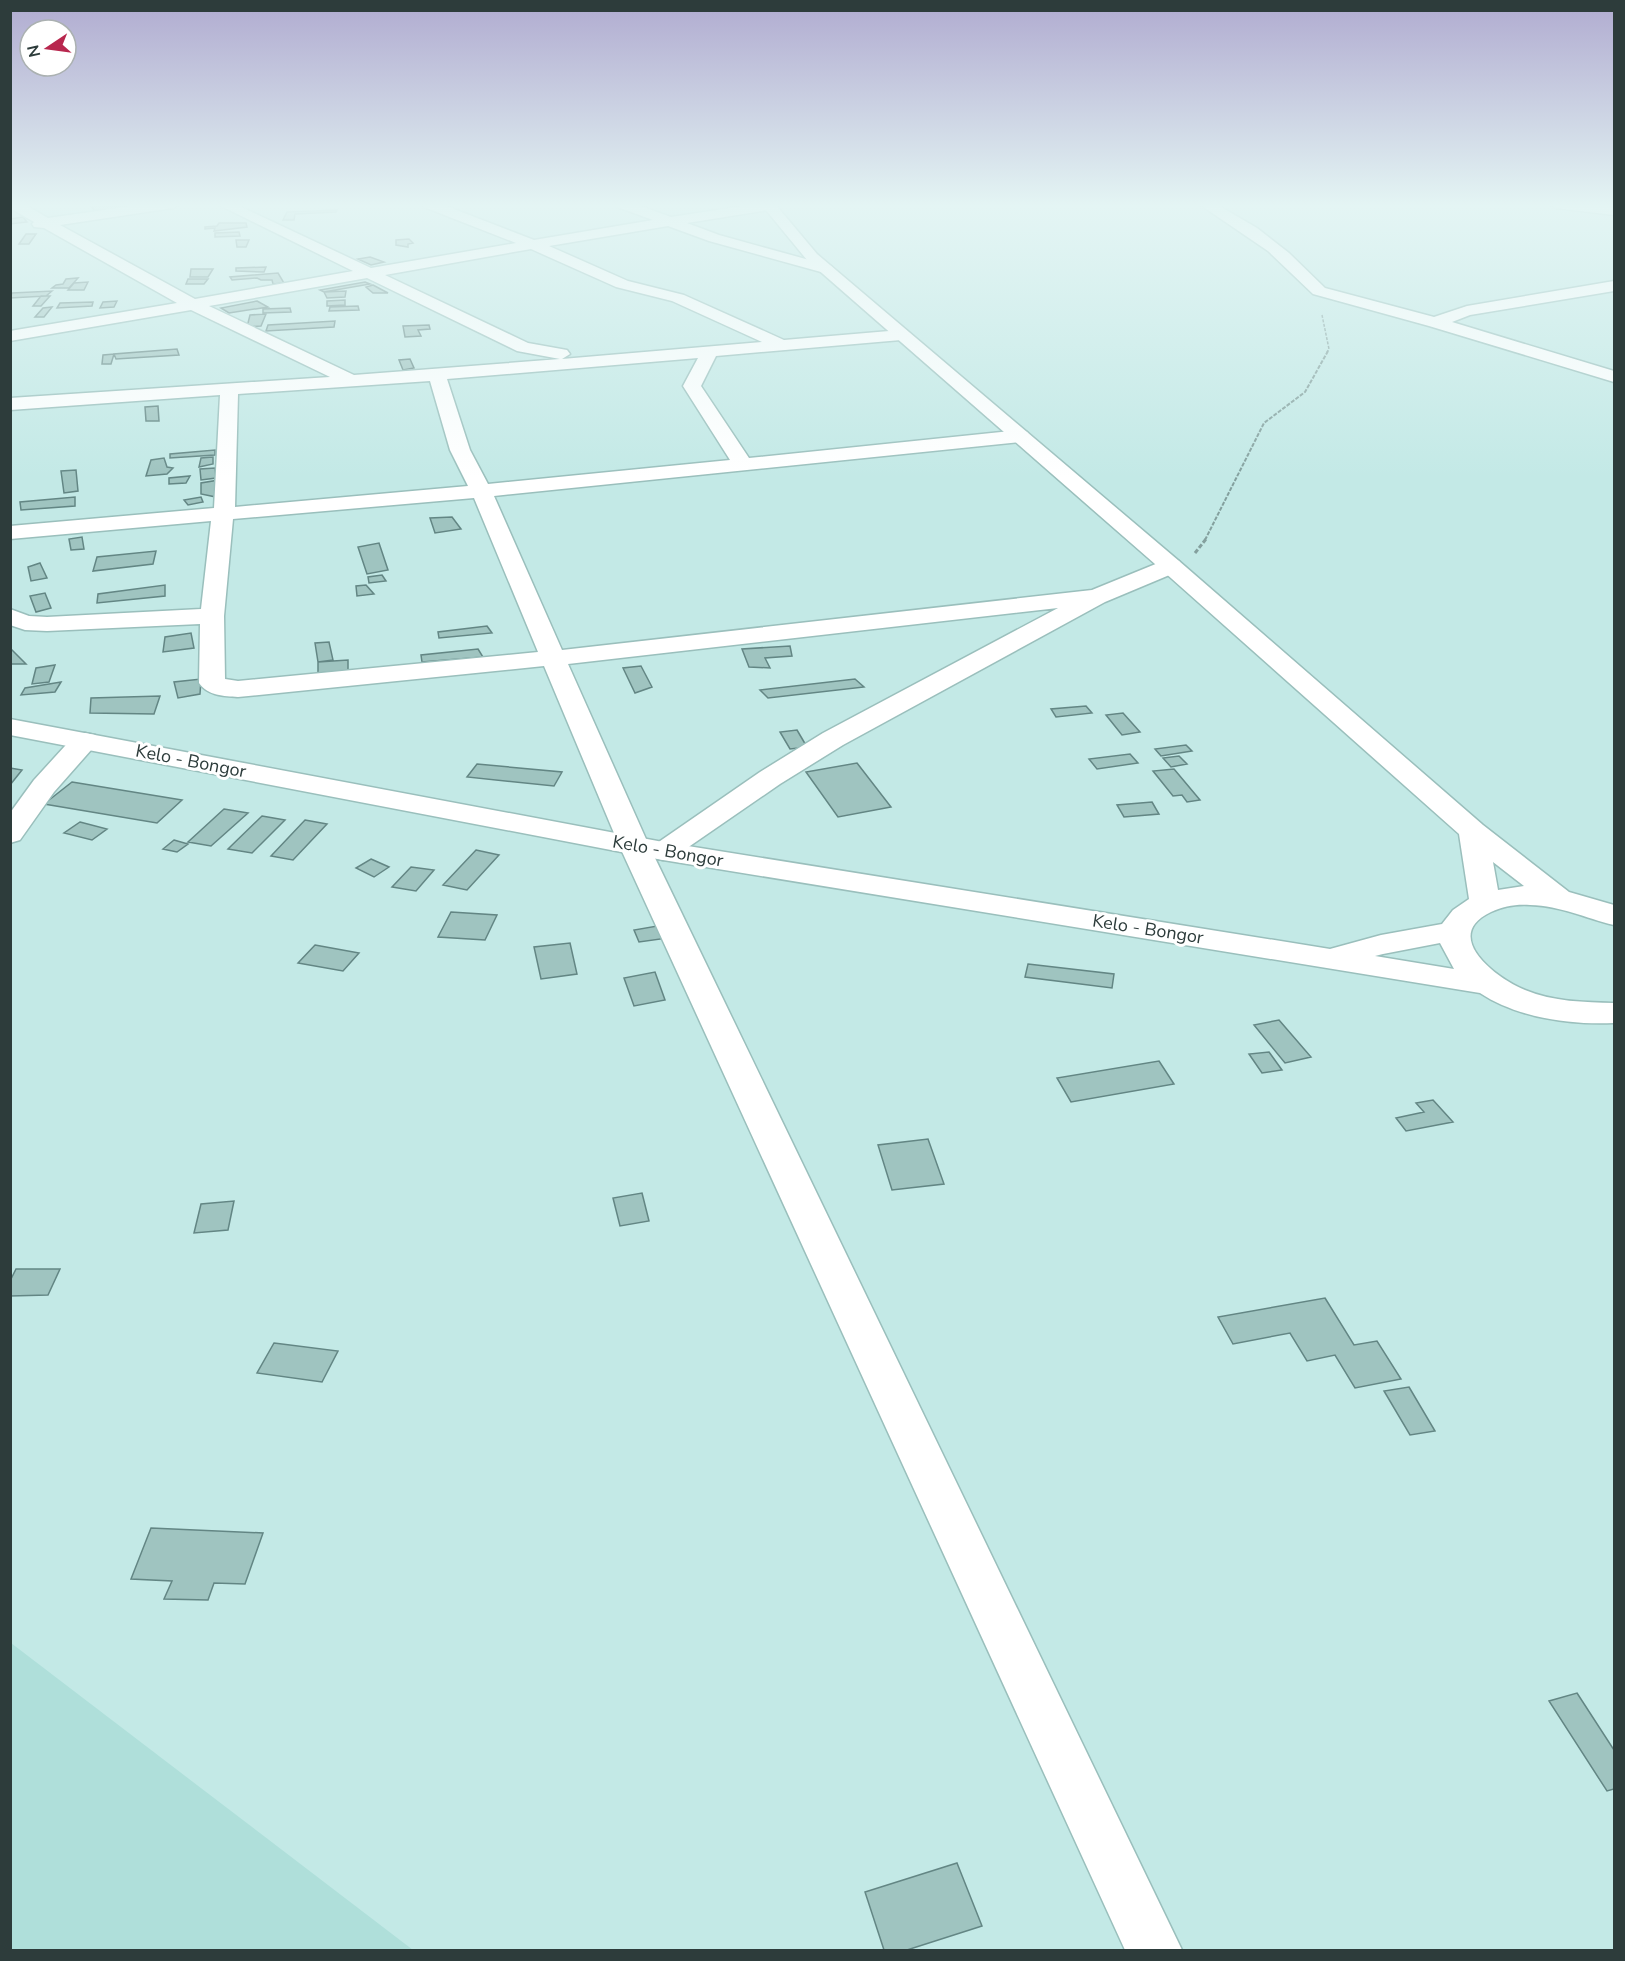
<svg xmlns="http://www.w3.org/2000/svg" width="1625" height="1961" font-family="'Nunito Sans',sans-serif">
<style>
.built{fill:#afdfda}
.building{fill:#9fc4c0;stroke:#638684;stroke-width:1.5}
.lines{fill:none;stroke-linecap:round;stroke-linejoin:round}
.minor-casing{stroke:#9abfbc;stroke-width:3}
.trunk-casing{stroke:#9abfbc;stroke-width:3}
.path-far2{stroke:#84a09e;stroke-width:1.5;stroke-dasharray:3 1.5;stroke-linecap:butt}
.path-far1{stroke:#84a09e;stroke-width:2;stroke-dasharray:4 1.5;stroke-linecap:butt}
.path{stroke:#84a09e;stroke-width:3;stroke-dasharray:4.5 2;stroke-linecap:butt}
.minor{fill:#fff;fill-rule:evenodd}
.trunk{fill:#fff;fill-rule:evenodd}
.labels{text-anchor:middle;stroke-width:6;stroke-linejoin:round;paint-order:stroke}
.street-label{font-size:18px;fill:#2d3c3b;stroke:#fff}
</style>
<rect width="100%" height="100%" fill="#c3e9e6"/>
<path class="built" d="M 11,1643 L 413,1950 L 11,1950 Z"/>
<path class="building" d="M 89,204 L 119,204 L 122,208 L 96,212 Z
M 337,210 L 336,212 L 295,214 L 294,220 L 283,220 L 287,212 Z
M 23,217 L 27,222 L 10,224 L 10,219 Z
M 219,223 L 246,223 L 247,227 L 214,231 L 215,228 L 205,229 L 205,227 L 217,226 Z
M 239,232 L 240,236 L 215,237 L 215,233 Z
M 26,234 L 36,234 L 29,244 L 19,244 Z
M 409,239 L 413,243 L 408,244 L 408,247 L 396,245 L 396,240 Z
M 236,240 L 249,240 L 246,247 L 237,247 Z
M 370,257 L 384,262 L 371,265 L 358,259 Z
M 266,267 L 264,272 L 236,271 L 236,268 Z
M 191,269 L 213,269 L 208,277 L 190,277 Z
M 278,273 L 284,283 L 273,284 L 272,280 L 261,280 L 257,278 L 232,280 L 230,277 Z
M 78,278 L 69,288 L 52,288 L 56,285 L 63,284 L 66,279 Z
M 188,279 L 208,279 L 204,284 L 186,284 Z
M 88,282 L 84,290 L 68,290 L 74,283 Z
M 365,282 L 370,284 L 324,292 L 320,290 Z
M 373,285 L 388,293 L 373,293 L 366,287 Z
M 52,291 L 46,296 L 10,298 L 12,293 Z
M 346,291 L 345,297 L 327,298 L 324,292 Z
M 41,296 L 50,296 L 41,306 L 33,306 Z
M 345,300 L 345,305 L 327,306 L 327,301 Z
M 117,301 L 114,307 L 100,308 L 103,302 Z
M 257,301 L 268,307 L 229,313 L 221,308 Z
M 93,302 L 92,306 L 57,308 L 60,303 Z
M 358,306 L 359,310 L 329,311 L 330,307 Z
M 52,307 L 44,317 L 35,317 L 43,308 Z
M 290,308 L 291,312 L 263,313 L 263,309 Z
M 266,314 L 261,326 L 247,327 L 250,315 Z
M 335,321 L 334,327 L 266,331 L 268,325 Z
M 429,325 L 430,329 L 418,330 L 421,336 L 405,337 L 403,326 Z
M 177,349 L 179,355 L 116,359 L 114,354 Z
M 114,354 L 111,364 L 102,364 L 103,355 Z
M 410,359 L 414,368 L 403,370 L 399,360 Z
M 158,406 L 159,421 L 146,421 L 145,407 Z
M 215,450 L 215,455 L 170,458 L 170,454 Z
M 213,457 L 213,464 L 199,467 L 201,458 Z
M 164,458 L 167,467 L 173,468 L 167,474 L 146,476 L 151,460 Z
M 215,468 L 216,478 L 201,480 L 200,469 Z
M 76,470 L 78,491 L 64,493 L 61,471 Z
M 190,476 L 186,483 L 169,484 L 169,478 Z
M 219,480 L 216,497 L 201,494 L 201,483 Z
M 75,497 L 75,506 L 21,510 L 20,502 Z
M 201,497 L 203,502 L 188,505 L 184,500 Z
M 452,517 L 461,529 L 435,533 L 430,518 Z
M 82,537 L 84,549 L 71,550 L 69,539 Z
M 379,543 L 388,570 L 367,574 L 358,547 Z
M 156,551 L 153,564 L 93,571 L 97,557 Z
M 40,563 L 47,578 L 31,581 L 28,567 Z
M 382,575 L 386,581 L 369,583 L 368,577 Z
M 165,585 L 165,596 L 97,603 L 98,594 Z
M 366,585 L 374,594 L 357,596 L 356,586 Z
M 45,593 L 51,608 L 36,612 L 30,596 Z
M 487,626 L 492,633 L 439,638 L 438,632 Z
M 191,633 L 194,648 L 163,652 L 165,637 Z
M 329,642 L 333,660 L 318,662 L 315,643 Z
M 790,646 L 792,656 L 765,658 L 770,668 L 749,667 L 742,649 Z
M 10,649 L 11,649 L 26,664 L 10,664 Z
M 478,649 L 483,657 L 422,662 L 421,655 Z
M 348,660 L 348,671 L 318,673 L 318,662 Z
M 55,665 L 49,682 L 32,684 L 36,668 Z
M 641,666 L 652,687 L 635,693 L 623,668 Z
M 201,679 L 200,694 L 178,698 L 174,682 Z
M 855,679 L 864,687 L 768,698 L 760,690 Z
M 61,682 L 55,692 L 21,695 L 25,688 Z
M 160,696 L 154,714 L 90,713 L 91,698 Z
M 1086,706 L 1092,713 L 1056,717 L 1051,709 Z
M 1123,713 L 1140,732 L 1122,735 L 1106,715 Z
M 797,730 L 807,747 L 790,749 L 780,732 Z
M 1186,745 L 1192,751 L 1161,756 L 1155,749 Z
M 1130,754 L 1138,763 L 1097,769 L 1089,759 Z
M 1179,756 L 1187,764 L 1171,767 L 1163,758 Z
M 857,763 L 891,807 L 838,817 L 806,772 Z
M 477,764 L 562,772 L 554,786 L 467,777 Z
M 10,768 L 22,770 L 10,785 Z
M 1174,769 L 1200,800 L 1187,802 L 1182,795 L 1173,796 L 1153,771 Z
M 72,782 L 182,800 L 157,823 L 44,804 Z
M 1152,802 L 1159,814 L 1124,817 L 1117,805 Z
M 224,809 L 248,813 L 211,846 L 188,842 Z
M 262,816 L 285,820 L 252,853 L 228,849 Z
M 305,820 L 327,824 L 293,860 L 271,856 Z
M 80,822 L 107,829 L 92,840 L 64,833 Z
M 174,840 L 188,844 L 177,852 L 163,849 Z
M 476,850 L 499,855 L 467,890 L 443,885 Z
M 371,859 L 389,867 L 374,877 L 356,868 Z
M 411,867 L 434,870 L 416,891 L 392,887 Z
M 451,912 L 497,915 L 485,940 L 438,937 Z
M 663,925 L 668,938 L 639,942 L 634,930 Z
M 570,943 L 577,974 L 541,979 L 534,947 Z
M 315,945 L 359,953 L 343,971 L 298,963 Z
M 1028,964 L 1114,974 L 1112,988 L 1025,977 Z
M 655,972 L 665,1000 L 634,1006 L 624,978 Z
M 1279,1020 L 1311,1057 L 1285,1063 L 1254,1025 Z
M 1269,1052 L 1282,1070 L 1262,1073 L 1249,1054 Z
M 1159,1061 L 1174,1084 L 1071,1102 L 1057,1078 Z
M 1433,1100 L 1453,1122 L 1406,1131 L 1396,1118 L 1424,1112 L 1416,1103 Z
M 928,1139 L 944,1184 L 892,1190 L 878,1145 Z
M 642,1193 L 649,1221 L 620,1226 L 613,1198 Z
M 234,1201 L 228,1230 L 194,1233 L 201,1204 Z
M 16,1269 L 60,1269 L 48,1295 L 10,1296 L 10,1281 Z
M 1325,1298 L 1354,1345 L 1377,1341 L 1401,1379 L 1355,1388 L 1335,1355 L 1307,1361 L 1290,1333 L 1233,1344 L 1218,1317 Z
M 274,1343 L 338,1351 L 322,1382 L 257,1373 Z
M 1409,1387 L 1435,1431 L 1410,1435 L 1384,1391 Z
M 151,1528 L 263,1533 L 245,1584 L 214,1583 L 208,1600 L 164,1599 L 172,1581 L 131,1579 Z
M 1577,1693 L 1614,1750 L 1614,1789 L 1607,1791 L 1549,1701 Z
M 957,1863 L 982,1926 L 907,1950 L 884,1950 L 865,1892 Z"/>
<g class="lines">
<g class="minor-casing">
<path id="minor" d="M 10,204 L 24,204 L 48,218 L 146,204 L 180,204 L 173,208 L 60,225 L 195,299 L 353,271 L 217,204 L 235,204 L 371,268 L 516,243 L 424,207 L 422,204 L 441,204 L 534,240 L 653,220 L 617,207 L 615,204 L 635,204 L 671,217 L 756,204 L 774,204 L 774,209 L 769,210 L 687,223 L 719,235 L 831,266 L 834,269 L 831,272 L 821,272 L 709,241 L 668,226 L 549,246 L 628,281 L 684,295 L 784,340 L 901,330 L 907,331 L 909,335 L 901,340 L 716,356 L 701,386 L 749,458 L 1020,430 L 1027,432 L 1030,436 L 1027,440 L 1020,442 L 494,496 L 562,650 L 1092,590 L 1163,561 L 1171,559 L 1179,561 L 1182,566 L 1179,571 L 1105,602 L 843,745 L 780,784 L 674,857 L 663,860 L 655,858 L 1182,1950 L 1125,1950 L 619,845 L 544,666 L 238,697 C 224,696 208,696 199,683 L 200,624 L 47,631 L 25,630 L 10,625 L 10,609 L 29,616 L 47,617 L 201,609 L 211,521 L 10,539 L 10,526 L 214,508 L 220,395 L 10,410 L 10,398 L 330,377 L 191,310 L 10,341 L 10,331 L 177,303 L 44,228 L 34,227 L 32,224 L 34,222 L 10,208 ZM 531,249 L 616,287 L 672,301 L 762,342 L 562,359 L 570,354 L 567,350 L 528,343 L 385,275 ZM 367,278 L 517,351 L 560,359 L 354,375 L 209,306 ZM 698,358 L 683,386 L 730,460 L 488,484 L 470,450 L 447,379 ZM 430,381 L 450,450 L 468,486 L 235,507 L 238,394 ZM 474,498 L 538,652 L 238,681 L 225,679 L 224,616 L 233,519 ZM 1058,608 L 823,733 L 760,772 L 650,848 L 568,664 Z
M 1199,204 L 1216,204 L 1257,228 L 1289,253 L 1325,288 L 1434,317 L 1467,306 L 1614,281 L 1614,291 L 1470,315 L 1452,322 L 1614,371 L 1614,382 L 1429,326 L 1313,294 L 1268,251 Z
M 1549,204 L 1590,204 L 1614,207 L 1614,215 L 1556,208 Z
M 85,733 L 95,735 L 99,741 L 54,792 L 20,840 L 10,843 L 10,813 L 34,780 L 75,735 Z"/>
</g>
<g class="trunk-casing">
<path id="trunk" d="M 761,204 L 775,204 L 817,254 L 1179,561 L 1483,825 L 1569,892 L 1614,905 L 1614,925 C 1585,918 1561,906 1530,905 C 1516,904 1504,906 1491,912 C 1440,936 1497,979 1525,990 C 1554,1002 1584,1002 1614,1003 L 1614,1023 C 1570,1025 1518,1018 1480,993 L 663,860 L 10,735 L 10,719 L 663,842 L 1330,949 L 1381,935 L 1442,924 L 1453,910 L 1469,899 L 1459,834 L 1163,571 L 807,260 ZM 1493,862 L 1524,886 L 1498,890 ZM 1440,943 L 1454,969 L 1375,956 L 1383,954 Z"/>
</g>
<path class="path-far2" d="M 1322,315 L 1329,349 L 1327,352"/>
<path class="path-far1" d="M 1205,540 L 1264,423 L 1305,392 L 1328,351"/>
<path class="path" d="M 1195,553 L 1206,539"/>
<use href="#minor" class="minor"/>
<use href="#trunk" class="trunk"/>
</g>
<linearGradient id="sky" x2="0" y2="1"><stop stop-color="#b0abd0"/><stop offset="0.43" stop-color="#e4f5f4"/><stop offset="1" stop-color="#e4f5f4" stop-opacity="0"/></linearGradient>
<rect width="1625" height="478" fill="url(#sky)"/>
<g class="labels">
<g class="street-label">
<text transform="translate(191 761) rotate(11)" y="6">Kelo - Bongor</text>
<text transform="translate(668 851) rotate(10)" y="6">Kelo - Bongor</text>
<text transform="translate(1148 929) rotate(9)" y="6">Kelo - Bongor</text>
</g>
</g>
<rect width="1625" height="1961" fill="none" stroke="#2d3c3b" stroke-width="24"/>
<g transform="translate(48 48) rotate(257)"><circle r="28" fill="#ffffff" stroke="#abb1b1" stroke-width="1.5"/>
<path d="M0-4.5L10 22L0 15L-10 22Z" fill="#b8274e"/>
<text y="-9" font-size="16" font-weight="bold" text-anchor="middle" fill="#2d3c3b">N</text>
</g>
</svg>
